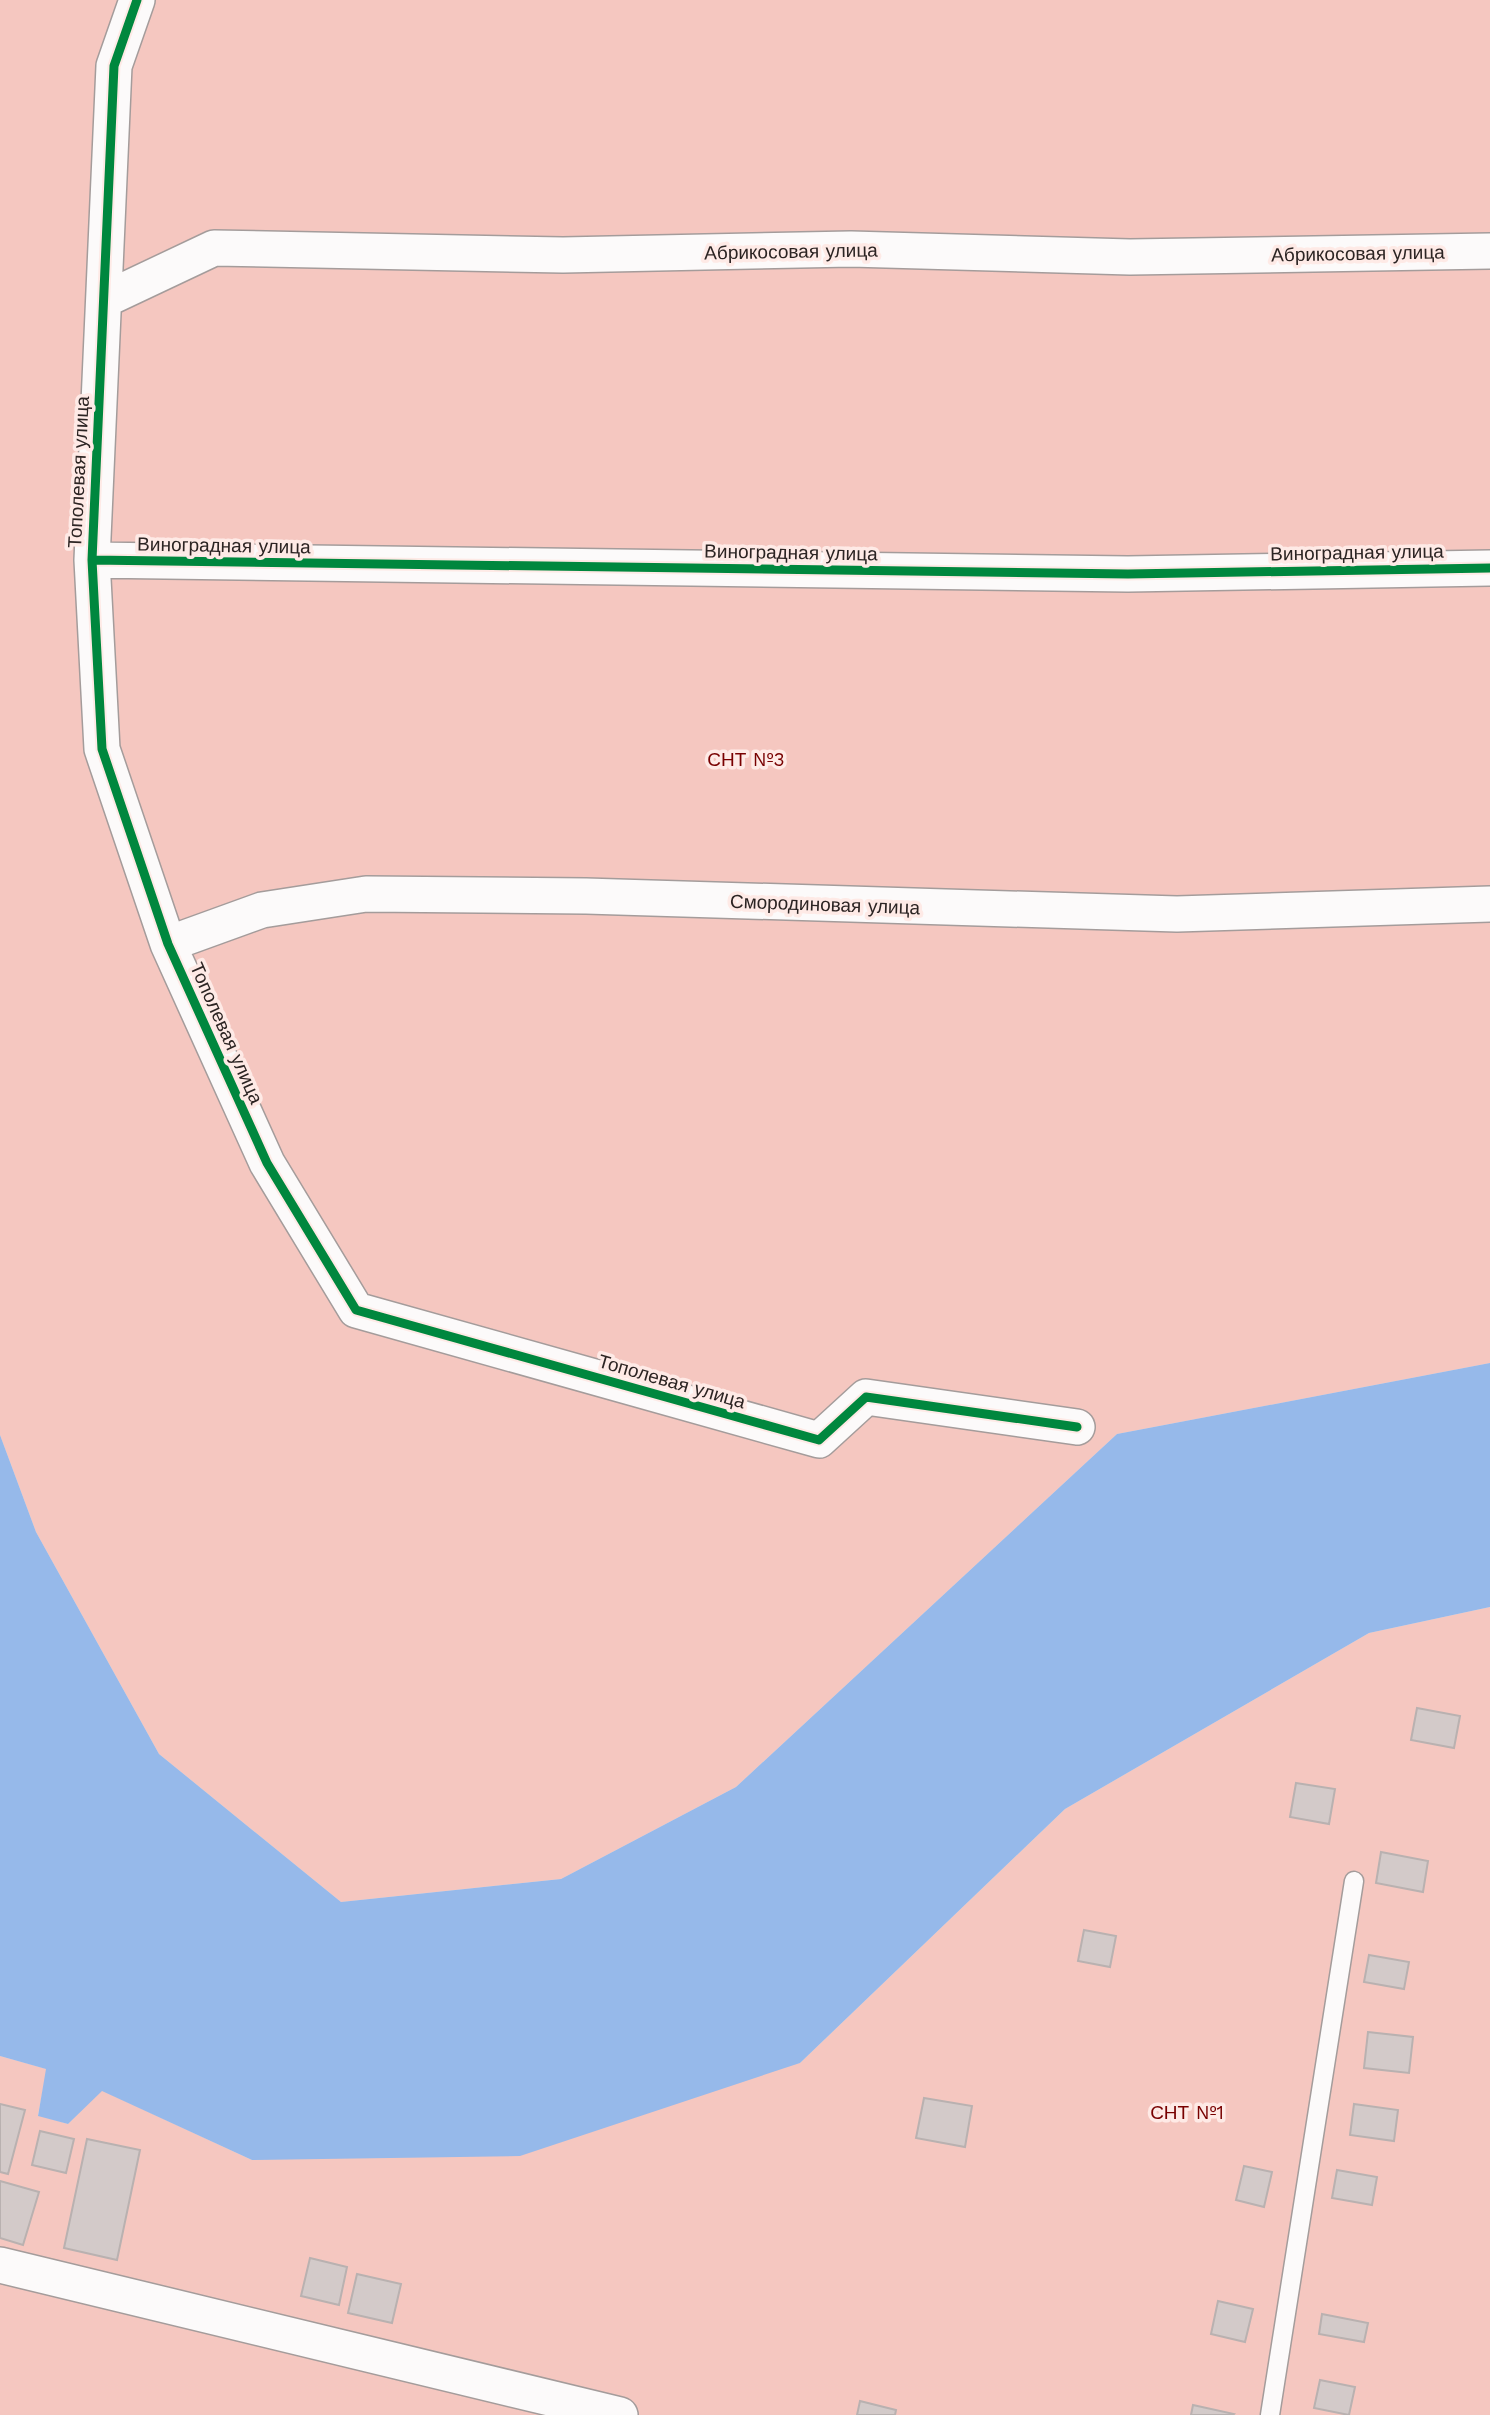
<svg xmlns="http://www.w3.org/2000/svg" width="1490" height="2415" font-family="'Work Sans',sans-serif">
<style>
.green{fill:#f5c7c0}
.water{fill:#96b9ea}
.building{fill:#d3cac9;stroke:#b9b1b0;stroke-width:2}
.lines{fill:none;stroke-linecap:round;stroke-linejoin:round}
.lane-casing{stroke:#a49c9b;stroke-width:21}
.street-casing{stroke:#a49c9b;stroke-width:38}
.lane{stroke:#fcfafa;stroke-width:18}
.street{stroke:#fcfafa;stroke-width:35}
.cycleway-casing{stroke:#feeae6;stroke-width:13}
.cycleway{stroke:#00873e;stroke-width:9}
.labels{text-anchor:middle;stroke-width:7;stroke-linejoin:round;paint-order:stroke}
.street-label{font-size:19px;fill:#2c2423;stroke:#feeae6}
.park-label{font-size:19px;fill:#780000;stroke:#feeae6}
</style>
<rect width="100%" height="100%" fill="#ebe0df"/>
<path class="green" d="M 0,0 L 1490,0 L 1490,1363 L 1117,1434 L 736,1787 L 561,1879 L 341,1902 L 159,1754 L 36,1532 L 0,1435 Z
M 1490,1607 L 1490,2415 L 0,2415 L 0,2056 L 47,2069 L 38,2115 L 68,2124 L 101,2090 L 252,2160 L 800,2063 L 1065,1809 L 1369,1633 Z"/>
<path class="water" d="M 1490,1363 L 1490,1607 L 1369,1633 L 1065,1809 L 800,2063 L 520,2156 L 252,2160 L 102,2091 L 68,2124 L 38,2116 L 46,2069 L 0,2056 L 0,1435 L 36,1532 L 159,1754 L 341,1902 L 561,1879 L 736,1787 L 1117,1434 Z"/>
<path class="building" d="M 1417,1708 L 1460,1716 L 1454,1748 L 1411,1740 Z
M 1296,1783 L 1335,1789 L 1329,1824 L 1290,1817 Z
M 1381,1852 L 1428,1861 L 1423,1892 L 1376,1883 Z
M 1084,1930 L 1116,1936 L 1110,1967 L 1078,1961 Z
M 1369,1955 L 1409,1962 L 1404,1989 L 1364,1982 Z
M 1368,2032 L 1413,2037 L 1409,2073 L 1364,2068 Z
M 924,2098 L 972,2106 L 965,2147 L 916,2138 Z
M 0,2104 L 25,2110 L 8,2174 L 0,2172 Z
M 1354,2104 L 1398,2110 L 1394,2141 L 1350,2135 Z
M 40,2131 L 74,2139 L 66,2173 L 32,2165 Z
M 87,2139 L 140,2150 L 117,2260 L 64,2248 Z
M 1244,2166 L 1272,2172 L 1264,2207 L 1236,2200 Z
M 1337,2170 L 1377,2177 L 1372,2205 L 1332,2198 Z
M 0,2181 L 39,2192 L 23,2245 L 0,2238 Z
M 310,2258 L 347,2267 L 339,2305 L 301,2296 Z
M 357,2274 L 401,2284 L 392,2323 L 348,2313 Z
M 1218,2301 L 1253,2309 L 1245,2342 L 1211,2334 Z
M 1322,2314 L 1368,2323 L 1364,2342 L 1319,2334 Z
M 1320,2380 L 1355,2387 L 1349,2415 L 1314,2408 Z
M 860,2401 L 896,2410 L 895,2415 L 857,2415 Z
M 1193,2405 L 1234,2414 L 1233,2415 L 1191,2415 Z"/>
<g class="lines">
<g class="lane-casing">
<path id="lane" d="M 1270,2415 L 1354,1881"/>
</g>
<g class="street-casing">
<path id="street" d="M 137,0 L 114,66 L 92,560 L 102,749 L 168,944 L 267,1163 L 356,1310 L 819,1440 L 866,1397 L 1077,1427
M 104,300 L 214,248 L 563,255 L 851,249 L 1130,257 L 1490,251
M 92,560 L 1128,574 L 1490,568
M 168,944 L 262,910 L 366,894 L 586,896 L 1177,914 L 1490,904
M 0,2265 L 620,2415"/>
</g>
<use href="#lane" class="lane"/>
<use href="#street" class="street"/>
<g class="cycleway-casing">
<path id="cycleway" d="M 137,0 L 114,66 L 92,560 L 102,749 L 168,944 L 267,1163 L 356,1310 L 819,1440 L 866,1397 L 1077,1427
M 92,560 L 1128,574 L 1490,568"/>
</g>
<use href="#cycleway" class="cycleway"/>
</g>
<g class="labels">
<g class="street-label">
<text transform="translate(791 251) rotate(-1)" y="7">Абрикосовая улица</text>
<text transform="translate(1358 253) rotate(-1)" y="7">Абрикосовая улица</text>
<text transform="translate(78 472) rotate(-87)" y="7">Тополевая улица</text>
<text transform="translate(224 545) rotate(1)" y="7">Виноградная улица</text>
<text transform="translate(791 552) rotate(1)" y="7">Виноградная улица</text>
<text transform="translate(1357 552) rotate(-1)" y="7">Виноградная улица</text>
<text transform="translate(825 904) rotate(2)" y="7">Смородиновая улица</text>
<text transform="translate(227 1033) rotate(66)" y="7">Тополевая улица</text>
<text transform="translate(672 1381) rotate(16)" y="7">Тополевая улица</text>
</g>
<g class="park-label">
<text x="746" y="766">СНТ №3</text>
<text x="1187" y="2119">СНТ №1</text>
</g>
</g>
</svg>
